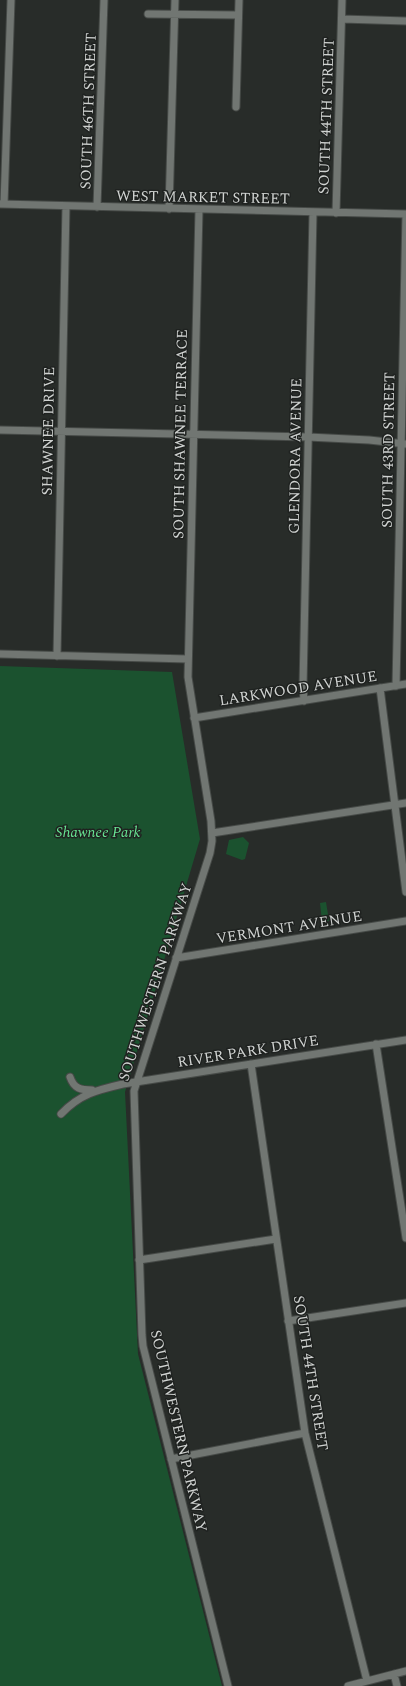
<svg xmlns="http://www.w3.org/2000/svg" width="406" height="1686" font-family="Spectral,serif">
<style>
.green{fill:#1b522f}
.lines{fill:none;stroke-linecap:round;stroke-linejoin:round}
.minor-casing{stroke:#464a47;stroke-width:9}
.minor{stroke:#717672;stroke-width:7}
.labels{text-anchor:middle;stroke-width:3;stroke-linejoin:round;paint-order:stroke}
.street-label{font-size:15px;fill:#d0d3d1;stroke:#1f2220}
.park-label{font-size:15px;font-style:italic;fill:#67e392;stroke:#1f2220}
</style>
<rect width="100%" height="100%" fill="#282c29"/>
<path class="green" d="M 0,666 L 172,672 L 200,839 L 125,1092 L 138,1354 L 222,1686 L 0,1686 Z
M 243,837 L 249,843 L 245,859 L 242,860 L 226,854 L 229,840 Z
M 326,902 L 329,921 L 322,922 L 320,903 Z"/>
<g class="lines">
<g class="minor-casing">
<path id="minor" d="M 148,14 L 238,15
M 342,19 L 406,21
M 236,107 L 239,0
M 0,204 L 406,214
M 4,204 L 11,0
M 97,207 L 104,0
M 169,209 L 175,0
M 199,210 L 188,677 L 211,821 L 212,841 L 210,853 L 134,1091 L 142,1335 L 143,1346 L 228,1686
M 336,213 L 342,0
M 0,430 L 308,437 L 369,440 L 406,444
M 0,654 L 188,659
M 57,656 L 66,206
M 396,686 L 406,214
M 380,688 L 406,892
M 304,701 L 303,687 L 313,213
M 194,718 L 406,684
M 212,833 L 406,803
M 176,958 L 406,921
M 376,1044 L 406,1238
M 251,1064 L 305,1433 L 367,1681
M 70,1077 C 74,1089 81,1090 92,1090
M 61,1114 C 80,1094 97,1090 123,1084 L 406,1040
M 139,1260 L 276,1239
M 288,1321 L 406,1303
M 171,1459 L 305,1433
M 394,1674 L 397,1686
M 348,1686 L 406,1671"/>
</g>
<use href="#minor" class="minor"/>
</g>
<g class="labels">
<g class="street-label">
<text transform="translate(88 111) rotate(-88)" y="5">SOUTH 46TH STREET</text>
<text transform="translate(326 116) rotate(-88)" y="5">SOUTH 44TH STREET</text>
<text transform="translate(203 197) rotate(1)" y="5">WEST MARKET STREET</text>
<text transform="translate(48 431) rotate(-89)" y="5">SHAWNEE DRIVE</text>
<text transform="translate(180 434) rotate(-89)" y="5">SOUTH SHAWNEE TERRACE</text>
<text transform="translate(388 450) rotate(-89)" y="5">SOUTH 43RD STREET</text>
<text transform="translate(295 456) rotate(-89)" y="5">GLENDORA AVENUE</text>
<text transform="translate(298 688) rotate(-9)" y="5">LARKWOOD AVENUE</text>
<text transform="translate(289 927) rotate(-9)" y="5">VERMONT AVENUE</text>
<text transform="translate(155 982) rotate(-72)" y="5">SOUTHWESTERN PARKWAY</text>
<text transform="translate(248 1051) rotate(-9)" y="5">RIVER PARK DRIVE</text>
<text transform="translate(311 1373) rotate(81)" y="5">SOUTH 44TH STREET</text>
<text transform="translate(179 1431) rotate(77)" y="5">SOUTHWESTERN PARKWAY</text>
</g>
<g class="park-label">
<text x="98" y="837">Shawnee Park</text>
</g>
</g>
</svg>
